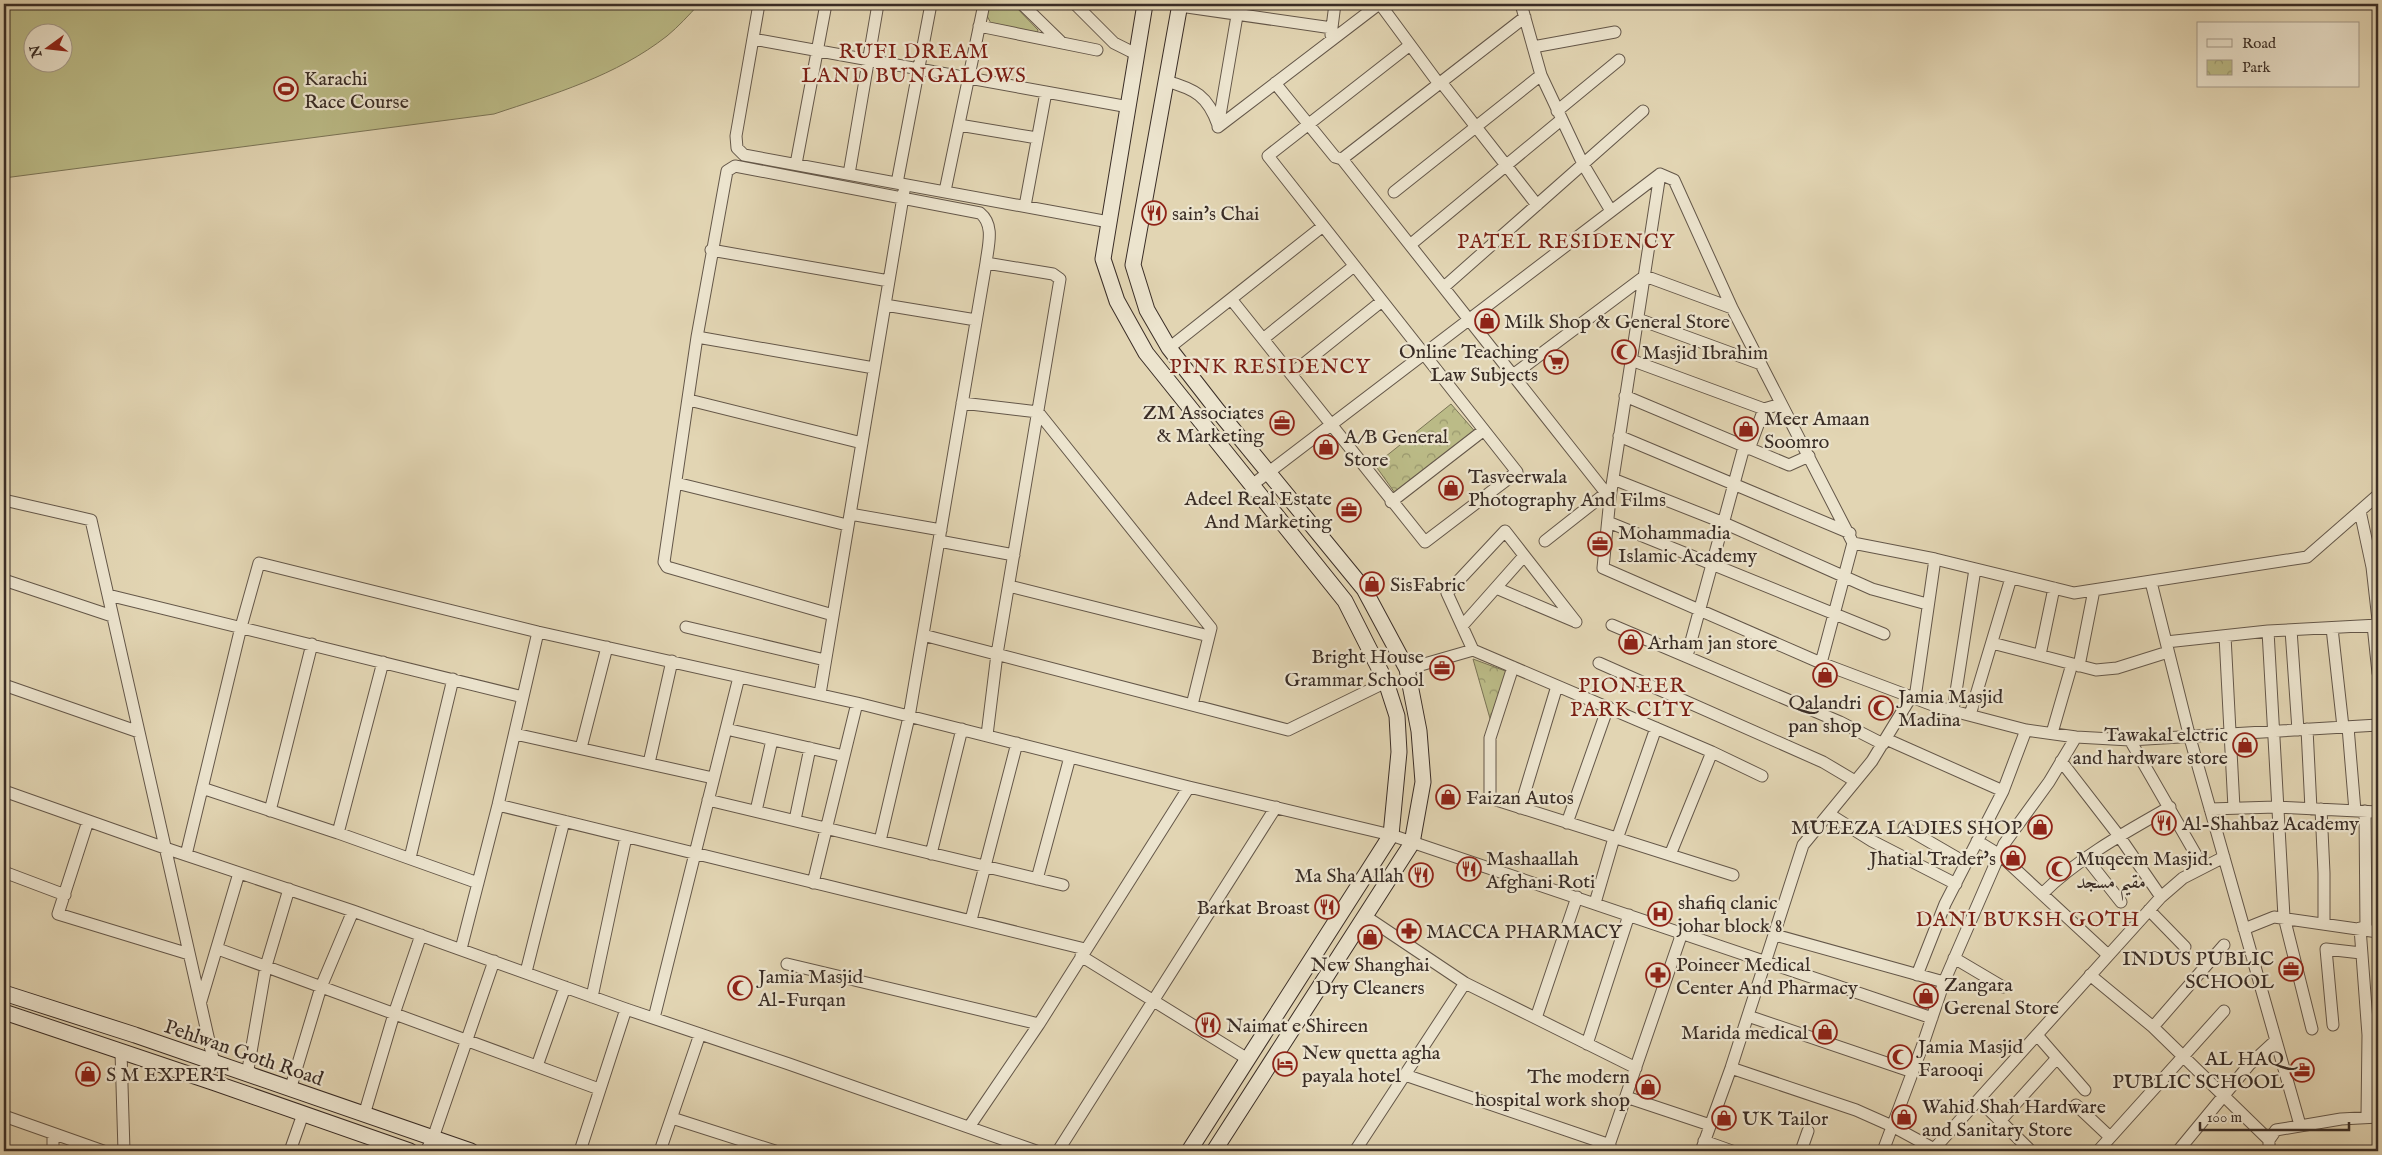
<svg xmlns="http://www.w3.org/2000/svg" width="2382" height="1155" font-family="'IM FELL English',Amiri,serif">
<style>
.green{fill:#bbbb87;stroke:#7a7456;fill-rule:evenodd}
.park{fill:url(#park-crowns);stroke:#7a7456}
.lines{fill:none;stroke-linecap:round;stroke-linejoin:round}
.minor-casing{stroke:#645749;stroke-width:13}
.secondary-casing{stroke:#3a2d26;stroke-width:17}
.minor{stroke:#ece4ce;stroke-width:11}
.secondary{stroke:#ece4ce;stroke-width:15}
.labels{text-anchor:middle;stroke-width:4.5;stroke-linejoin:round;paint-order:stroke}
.poi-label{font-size:20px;fill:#3a2d26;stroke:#ece4ce;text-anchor:start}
.street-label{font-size:20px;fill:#3a2d26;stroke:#ece4ce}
.neighbourhood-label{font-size:21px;letter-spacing:1px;fill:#7a1f14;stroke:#ece4ce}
</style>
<defs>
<pattern id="park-crowns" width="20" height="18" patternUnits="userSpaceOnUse" patternTransform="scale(1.25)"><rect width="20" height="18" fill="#bbbb87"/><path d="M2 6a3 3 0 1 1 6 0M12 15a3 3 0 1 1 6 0" fill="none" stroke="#99986e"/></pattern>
</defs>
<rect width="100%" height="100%" fill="#e2d5b3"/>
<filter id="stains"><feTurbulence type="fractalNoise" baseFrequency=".004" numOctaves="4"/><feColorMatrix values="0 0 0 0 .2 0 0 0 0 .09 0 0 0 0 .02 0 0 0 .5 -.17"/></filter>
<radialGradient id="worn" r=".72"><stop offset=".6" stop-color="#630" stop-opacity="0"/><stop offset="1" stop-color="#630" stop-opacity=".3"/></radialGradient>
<path class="green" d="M 4,4 L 699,4 C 689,15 678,27 667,36 C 616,76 554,94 494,114 L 4,178 ZM 32,32 L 62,32 L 62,62 L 32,62 Z
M 989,4 L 1013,4 L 1038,30 L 1037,34 L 992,25 L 987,16 Z"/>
<path class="park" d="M 1451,404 L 1478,435 L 1400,500 L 1375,465 Z
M 1473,659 L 1508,672 L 1491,722 Z"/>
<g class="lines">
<g class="minor-casing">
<path id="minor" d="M 759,4 L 736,136 L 737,148 L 744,155 L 1109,222
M 1022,4 L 1060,41
M 1075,4 L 1114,43 L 1136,54
M 1380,4 L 1439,84
M 1521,4 L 1541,75 L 1583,164 L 1611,211
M 1180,6 L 1332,28
M 979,26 L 1097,50
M 1331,35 L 1335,4
M 753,39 L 1129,107
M 1533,47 L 1615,32
M 1166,81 C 1195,89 1208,96 1218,125
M 1441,82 L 1537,205
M 1275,83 L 1335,157 L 1342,159 L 1610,498
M 1557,111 L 1619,60
M 959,125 L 1037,138
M 1218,127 L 1379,4
M 1218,127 L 1239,4
M 1342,159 L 1525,17
M 796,164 L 826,4
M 849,174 L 878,4
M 1660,174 L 1610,498 L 1603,568 L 1821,663 L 1938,707 L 2026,730 L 2076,737 L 2130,740 L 2378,725
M 1660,174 L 1674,180 L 1732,308 L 1853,543 L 1821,663
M 897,183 L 931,4
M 945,191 L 984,4
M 1394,192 L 1541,75
M 1025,206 L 1046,92
M 1410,245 L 1561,120
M 711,250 L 889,281
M 986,263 L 1053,274 L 1060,279 L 997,654 L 987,735
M 1444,287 L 1643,111
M 1231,299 L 1425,542 L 1517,472 L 1268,156 L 1410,45
M 885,305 L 976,320
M 1638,319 L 1761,364
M 697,337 L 874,368
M 1263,339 L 1354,266
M 1169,348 L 1323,226
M 1631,360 L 1764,409 L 1781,404
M 1291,374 L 1382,301
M 1513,375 L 1645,276 L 1732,308
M 1625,396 L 1789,465 L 1809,456
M 689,400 L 862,443
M 962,403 L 1038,412 L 1211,628 L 1192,705
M 1619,436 L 1850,533
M 1749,449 L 1764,409
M 1613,479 L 1724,523 L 1872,589 L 1927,604
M 676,483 L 847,525
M 1252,485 L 1660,174
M 4,500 L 91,520 L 214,1063
M 1391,502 L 1484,430
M 2360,511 L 2372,567 L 2378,620
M 850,514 L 941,530
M 1608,522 L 1884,634
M 939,541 L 1014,555
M 1545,541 L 1606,493
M 1853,543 L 1935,559 L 2074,593 L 2307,557 L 2378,495
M 4,580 L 112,616
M 2151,582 L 2190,738 L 2300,1125
M 1009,586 L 1209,636
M 1496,588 L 1574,621
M 108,595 L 523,697
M 833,615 L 667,567 L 664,562 L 697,337 L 727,171 L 735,166 L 980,213 C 995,225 988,246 986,263 L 909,717 L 880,841
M 1612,625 L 1840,722 L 1883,744
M 2373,625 L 2378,673
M 1462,626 L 1524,556
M 686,627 L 825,660
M 2332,628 L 2343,727
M 2291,630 L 2298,730
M 2268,631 L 2284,917 L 2312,1029
M 923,635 L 1288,730 L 1386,682
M 2225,636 L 2234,808
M 2166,642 L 2268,631 L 2378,625
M 1992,643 L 2096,670 L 2117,668 L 2168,652
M 1473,650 L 1447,593 L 1505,531 L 1576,622
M 2040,655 L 2054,588
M 1687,656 L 1744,447
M 1599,663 L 1823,762 L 1855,781
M 2079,666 L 2094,590
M 1513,667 L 1490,738 L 1490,798 L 1733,875
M 1407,669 L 1473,650 L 1712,752 L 1762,776
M 4,685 L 139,732
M 820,694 L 904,191
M 1915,698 L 1935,559
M 1953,711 L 1975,569
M 1970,715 L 2011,578
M 2348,727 L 2355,811
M 726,729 L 844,756
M 2307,729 L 2311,809
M 2052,733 L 2072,664
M 515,734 L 713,778
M 1886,739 L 2003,791
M 2130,740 L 2203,867
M 581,748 L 607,647
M 2061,761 L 2119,836 L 2161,897
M 649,763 L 672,661
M 202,788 L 338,833 L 478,883
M 4,791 L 165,848 L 353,911 L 626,1009 L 789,1064 L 1036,1151
M 708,800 L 1063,885
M 498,805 L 1085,949
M 1520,808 L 1557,686
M 2210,809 L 2276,807 L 2378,812
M 2321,809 L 2324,873 L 2324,923
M 270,811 L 312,644
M 756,811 L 772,740
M 2365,811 L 2366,930
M 1829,814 L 1872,841 L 1956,884
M 795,820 L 810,748
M 88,821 L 58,914 L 189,954
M 1567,823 L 1608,707
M 1904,827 L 1966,863
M 338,833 L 383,662
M 1617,839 L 1656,728
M 1977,841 L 2000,855 L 2108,955
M 931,854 L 962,729
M 186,855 L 241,627 L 259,563 L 538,632 L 857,703 L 1189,787 L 1391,835 L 1932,1018
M 1670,855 L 1712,752
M 410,858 L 453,679
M 2087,859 L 2121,902
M 4,872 L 65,895
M 1037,879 L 1070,757
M 813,883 L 857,703
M 2042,894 C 2078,858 2126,832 2170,807
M 1595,903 L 1614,838
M 2149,910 L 2185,947
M 1365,916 L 1465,983 L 1636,1068
M 971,920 L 1017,743
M 2360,928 L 2368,1035 L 2367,1116
M 2244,929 L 2274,917 L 2378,932
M 1775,935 L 1944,982
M 218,949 L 599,1089
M 461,949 L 498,805 L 538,632
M 1081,956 L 1246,1058
M 1954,958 L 2003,987
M 787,964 L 1039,1024
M 526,972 L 564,821
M 1917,975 L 1945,904 L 2003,791 L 2026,730
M 2090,975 L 2153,1027 L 2269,1140
M 592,997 L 626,837
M 201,1001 L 239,873
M 1748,1016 L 1913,1072
M 654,1018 L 739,677
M 1536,1018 L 1577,897
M 2333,1025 L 2326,949 L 2361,953
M 2153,1027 L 2224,945
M 2037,1035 L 2085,1090
M 1587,1044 L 1629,915
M 121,1052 L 124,1151
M 537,1066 L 565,987
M 1731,1068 L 1856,1110 L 1892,1126 L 1938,1151
M 247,1075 L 266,966 L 289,889
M 1405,1075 L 1610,1145
M 290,1090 L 321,987 L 353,911
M 1626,1097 L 1710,1125
M 1979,1100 L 2031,1151
M 2076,1105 L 2110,1137
M 364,1115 L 394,1014 L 421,935
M 4,1116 L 103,1151
M 672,1118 L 775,1151
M 2000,1121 L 2057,1058
M 969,1127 L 1039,1024 L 1189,787
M 53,1134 L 53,1151
M 1704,1141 L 1732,1151
M 1934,1149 L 2161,897 L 2183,878 L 2224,857
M 290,1151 L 303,1114
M 426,1151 L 433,1138 L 494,961
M 580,1151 L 626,1009
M 660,1151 L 700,1034
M 1058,1151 L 1276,807
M 1355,1151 L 1465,983
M 1607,1151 L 1682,933
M 1701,1151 L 1731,1068 L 1803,845 L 1872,761 L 1911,697
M 1801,1151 L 1808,1131
M 1883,1151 L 1922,1047 L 1944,982 L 2004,844 L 2049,782 L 2076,737
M 2098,1151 L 2224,1011
M 2178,1151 L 2249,1065 L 2275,1041
M 2269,1151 L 2269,1140 L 2276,1130 L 2341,1119 L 2378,1117"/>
</g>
<g class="secondary-casing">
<path id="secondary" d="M 1145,4 L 1103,259 L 1117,301 L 1146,353 L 1345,601 L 1386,682 L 1397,716 L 1399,752 L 1391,835 L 1189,1151
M 1180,4 L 1133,265 L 1147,310 L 1169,348 L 1218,411 L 1364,589 L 1407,669 L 1419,731 L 1423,782 L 1412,843 L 1214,1151
M 4,993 L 135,1035 L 471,1151
M 4,1012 L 215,1083 L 410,1151"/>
</g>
<use href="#minor" class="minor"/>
<use href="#secondary" class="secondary"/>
</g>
<defs>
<g id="stadium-ring" transform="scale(1.25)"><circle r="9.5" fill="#ece4ce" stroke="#8f2418" stroke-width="1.5"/><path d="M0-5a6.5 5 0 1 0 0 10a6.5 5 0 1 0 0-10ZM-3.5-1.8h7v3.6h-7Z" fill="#8f2418"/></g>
<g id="restaurant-ring" transform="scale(1.25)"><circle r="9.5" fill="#ece4ce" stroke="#8f2418" stroke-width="1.5"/><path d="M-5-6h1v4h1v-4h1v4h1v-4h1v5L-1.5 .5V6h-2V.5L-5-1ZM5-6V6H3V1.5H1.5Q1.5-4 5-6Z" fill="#8f2418"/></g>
<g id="shop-ring" transform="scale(1.25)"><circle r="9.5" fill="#ece4ce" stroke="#8f2418" stroke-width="1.5"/><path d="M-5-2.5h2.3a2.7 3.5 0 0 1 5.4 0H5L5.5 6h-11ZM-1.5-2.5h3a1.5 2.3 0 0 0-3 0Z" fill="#8f2418"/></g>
<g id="mosque-ring" transform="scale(1.25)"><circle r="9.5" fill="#ece4ce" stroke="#8f2418" stroke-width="1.5"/><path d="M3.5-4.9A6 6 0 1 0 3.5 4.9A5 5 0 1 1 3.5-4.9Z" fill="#8f2418"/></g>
<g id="supermarket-ring" transform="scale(1.25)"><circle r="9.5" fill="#ece4ce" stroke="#8f2418" stroke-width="1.5"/><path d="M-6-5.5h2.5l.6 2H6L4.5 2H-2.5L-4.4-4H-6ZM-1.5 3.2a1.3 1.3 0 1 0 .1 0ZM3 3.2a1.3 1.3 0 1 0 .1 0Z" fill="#8f2418"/></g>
<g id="office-ring" transform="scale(1.25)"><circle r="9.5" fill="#ece4ce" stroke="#8f2418" stroke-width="1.5"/><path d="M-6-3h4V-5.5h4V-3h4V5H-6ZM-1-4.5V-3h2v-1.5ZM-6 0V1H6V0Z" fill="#8f2418"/></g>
<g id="hospital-ring" transform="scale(1.25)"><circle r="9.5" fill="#ece4ce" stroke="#8f2418" stroke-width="1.5"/><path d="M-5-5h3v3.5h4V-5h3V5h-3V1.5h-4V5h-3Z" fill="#8f2418"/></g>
<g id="pharmacy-ring" transform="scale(1.25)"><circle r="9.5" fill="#ece4ce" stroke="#8f2418" stroke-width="1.5"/><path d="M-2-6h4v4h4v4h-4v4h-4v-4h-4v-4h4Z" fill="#8f2418"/></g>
<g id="hotel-ring" transform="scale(1.25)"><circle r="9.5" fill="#ece4ce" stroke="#8f2418" stroke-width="1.5"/><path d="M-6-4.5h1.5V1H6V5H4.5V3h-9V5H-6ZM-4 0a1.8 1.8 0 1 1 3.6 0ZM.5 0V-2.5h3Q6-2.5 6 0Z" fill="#8f2418"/></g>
</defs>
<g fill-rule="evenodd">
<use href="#stadium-ring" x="286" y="89"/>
<use href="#restaurant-ring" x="1154" y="213"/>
<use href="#shop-ring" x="1487" y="321"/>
<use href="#mosque-ring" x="1624" y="352"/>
<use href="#supermarket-ring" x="1556" y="362"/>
<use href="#office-ring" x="1282" y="423"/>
<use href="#shop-ring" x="1746" y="429"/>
<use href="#shop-ring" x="1326" y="447"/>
<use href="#shop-ring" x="1451" y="488"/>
<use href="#office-ring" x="1349" y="510"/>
<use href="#office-ring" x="1600" y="544"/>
<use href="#shop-ring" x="1372" y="584"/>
<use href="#shop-ring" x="1631" y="642"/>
<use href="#office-ring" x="1442" y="668"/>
<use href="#shop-ring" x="1825" y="675"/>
<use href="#mosque-ring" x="1881" y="708"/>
<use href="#shop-ring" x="2245" y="745"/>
<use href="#shop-ring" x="1448" y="797"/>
<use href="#restaurant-ring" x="2164" y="823"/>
<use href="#shop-ring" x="2040" y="827"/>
<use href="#shop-ring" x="2013" y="858"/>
<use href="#restaurant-ring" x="1469" y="869"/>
<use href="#mosque-ring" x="2059" y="869"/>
<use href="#restaurant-ring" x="1421" y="875"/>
<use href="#restaurant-ring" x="1327" y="907"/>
<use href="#hospital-ring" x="1660" y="914"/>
<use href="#pharmacy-ring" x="1409" y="931"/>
<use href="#shop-ring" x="1370" y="937"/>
<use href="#office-ring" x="2291" y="969"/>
<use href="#pharmacy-ring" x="1658" y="975"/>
<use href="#mosque-ring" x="740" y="988"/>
<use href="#shop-ring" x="1926" y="996"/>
<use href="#restaurant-ring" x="1208" y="1025"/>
<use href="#shop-ring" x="1825" y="1032"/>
<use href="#mosque-ring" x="1900" y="1057"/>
<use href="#hotel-ring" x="1285" y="1064"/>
<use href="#office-ring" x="2302" y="1070"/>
<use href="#shop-ring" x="88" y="1074"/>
<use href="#shop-ring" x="1648" y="1087"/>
<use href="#shop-ring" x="1904" y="1117"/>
<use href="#shop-ring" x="1724" y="1118"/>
</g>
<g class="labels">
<g class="poi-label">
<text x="304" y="85">Karachi<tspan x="304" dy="23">Race Course</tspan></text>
<text x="1172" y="220">sain's Chai</text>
<text x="1504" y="328">Milk Shop &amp; General Store</text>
<text x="1538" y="358" text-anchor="end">Online Teaching<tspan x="1538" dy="23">Law Subjects</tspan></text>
<text x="1642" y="359">Masjid Ibrahim</text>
<text x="1264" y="419" text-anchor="end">ZM Associates<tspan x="1264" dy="23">&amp; Marketing</tspan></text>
<text x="1764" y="425">Meer Amaan<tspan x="1764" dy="23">Soomro</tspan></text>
<text x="1344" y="443">A/B General<tspan x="1344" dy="23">Store</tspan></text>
<text x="1468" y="483">Tasveerwala<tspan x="1468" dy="23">Photography And Films</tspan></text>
<text x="1332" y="505" text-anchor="end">Adeel Real Estate<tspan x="1332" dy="23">And Marketing</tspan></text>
<text x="1618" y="539">Mohammadia<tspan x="1618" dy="23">Islamic Academy</tspan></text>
<text x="1390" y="591">SisFabric</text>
<text x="1648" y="649">Arham jan store</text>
<text x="1424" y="663" text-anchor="end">Bright House<tspan x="1424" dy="23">Grammar School</tspan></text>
<text x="1898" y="703">Jamia Masjid<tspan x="1898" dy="23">Madina</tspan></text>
<text x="1825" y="709" text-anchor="middle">Qalandri<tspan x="1825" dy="23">pan shop</tspan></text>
<text x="2228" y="741" text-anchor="end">Tawakal elctric<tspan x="2228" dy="23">and hardware store</tspan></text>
<text x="1466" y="804">Faizan Autos</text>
<text x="2182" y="830">Al-Shahbaz Academy</text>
<text x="2022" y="834" text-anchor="end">MUEEZA LADIES SHOP</text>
<text x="1486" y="865">Mashaallah<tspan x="1486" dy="23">Afghani Roti</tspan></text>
<text x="1996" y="865" text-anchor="end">Jhatial Trader's</text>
<text x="2076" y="865">Muqeem Masjid.<tspan x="2076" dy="23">مقیم مسجد</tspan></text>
<text x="1404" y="882" text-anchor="end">Ma Sha Allah</text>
<text x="1678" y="909">shafiq clanic<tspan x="1678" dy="23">johar block 8</tspan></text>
<text x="1310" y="914" text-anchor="end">Barkat Broast</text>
<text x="1426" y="938">MACCA PHARMACY</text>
<text x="2274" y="965" text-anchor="end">INDUS PUBLIC<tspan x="2274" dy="23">SCHOOL</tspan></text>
<text x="1370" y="971" text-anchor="middle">New Shanghai<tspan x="1370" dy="23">Dry Cleaners</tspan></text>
<text x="1676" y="971">Poineer Medical<tspan x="1676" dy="23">Center And Pharmacy</tspan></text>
<text x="758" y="983">Jamia Masjid<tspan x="758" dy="23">Al-Furqan</tspan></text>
<text x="1944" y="991">Zangara<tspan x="1944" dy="23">Gerenal Store</tspan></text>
<text x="1226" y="1032">Naimat e Shireen</text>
<text x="1808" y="1039" text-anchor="end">Marida medical</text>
<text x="1918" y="1053">Jamia Masjid<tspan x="1918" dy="23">Farooqi</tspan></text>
<text x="1302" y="1059">New quetta agha<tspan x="1302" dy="23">payala hotel</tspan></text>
<text x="2284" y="1065" text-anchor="end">AL HAQ<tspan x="2284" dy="23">PUBLIC SCHOOL</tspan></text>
<text x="106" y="1081">S M EXPERT</text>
<text x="1630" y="1083" text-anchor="end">The modern<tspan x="1630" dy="23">hospital work shop</tspan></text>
<text x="1922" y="1113">Wahid Shah Hardware<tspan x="1922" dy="23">and Sanitary Store</tspan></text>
<text x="1742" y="1125">UK Tailor</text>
</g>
<g class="street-label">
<text transform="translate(244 1052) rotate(19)" y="7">Pehlwan Goth Road</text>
</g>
<g class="neighbourhood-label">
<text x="914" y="58">RUFI DREAM<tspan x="914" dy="24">LAND BUNGALOWS</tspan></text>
<text x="1566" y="248">PATEL RESIDENCY</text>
<text x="1270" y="373">PINK RESIDENCY</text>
<text x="1632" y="692">PIONEER<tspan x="1632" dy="24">PARK CITY</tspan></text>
<text x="2028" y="926">DANI BUKSH GOTH</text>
</g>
</g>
<rect width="2382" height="1155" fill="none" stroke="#e2d5b3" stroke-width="20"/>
<rect x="5" y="5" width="2372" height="1145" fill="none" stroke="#3a2d26" stroke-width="2.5"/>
<rect x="10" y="10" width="2362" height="1135" fill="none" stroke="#3a2d26"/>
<rect x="2197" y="22" width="162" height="65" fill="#ece4ce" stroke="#a59b8b"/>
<rect x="2207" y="39" width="25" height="8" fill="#ece4ce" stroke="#a59b8b"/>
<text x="2242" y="48" font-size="15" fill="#3a2d26">Road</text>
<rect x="2207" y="60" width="25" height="15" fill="url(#park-crowns)" stroke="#a59b8b"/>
<text x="2242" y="72" font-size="15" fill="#3a2d26">Park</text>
<g transform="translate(48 48) rotate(255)"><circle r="24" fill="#ece4ce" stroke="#a59b8b"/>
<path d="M0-4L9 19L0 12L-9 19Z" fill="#8f2418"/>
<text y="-8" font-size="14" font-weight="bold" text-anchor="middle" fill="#3a2d26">N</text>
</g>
<path d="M2200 1122v8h149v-8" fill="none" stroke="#3a2d26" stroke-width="2.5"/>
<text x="2207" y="1122" font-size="15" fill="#3a2d26" stroke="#ece4ce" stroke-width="4" paint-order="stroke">100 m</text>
<rect width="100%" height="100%" filter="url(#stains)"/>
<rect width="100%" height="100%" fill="url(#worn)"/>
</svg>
